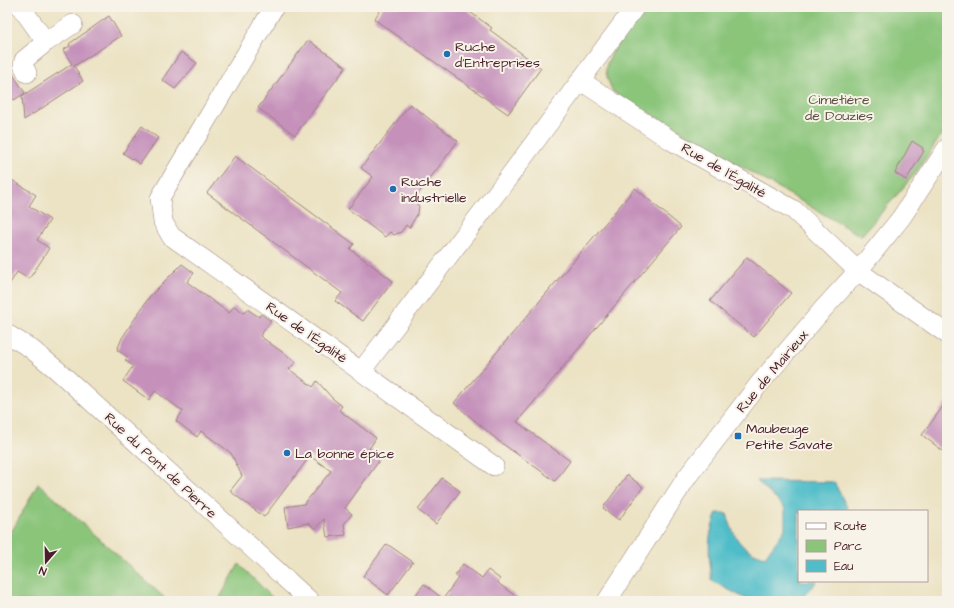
<svg xmlns="http://www.w3.org/2000/svg" width="954" height="608" font-family="'Architects Daughter',sans-serif">
<style>
.green{fill:#8ac57a;stroke:#6a7252}
.water{fill:#50bdc9;stroke:#4d6e7a}
.building{fill:#c591bb}
.lines{fill:none;stroke-linecap:round;stroke-linejoin:round}
.minor-casing{stroke:#9b8178;stroke-width:20}
.minor{stroke:#fff;stroke-width:19}
.poi-dot{fill:#1f6fb2;stroke:#f7f3e8;stroke-width:1.5}
.labels{text-anchor:middle;stroke-width:4;stroke-linejoin:round;paint-order:stroke}
.poi-label{font-size:14px;fill:#4a1f2b;stroke:#f7f3e8;text-anchor:start}
.park-label{font-size:14px;fill:#5d5143;stroke:#f7f3e8}
.street-label{font-size:14px;fill:#4a1f2b;stroke:#f7f3e8}
</style>
<rect width="100%" height="100%" fill="#f7f3e8"/>
<filter id="ink" filterUnits="userSpaceOnUse"><feTurbulence type="fractalNoise" baseFrequency=".025" numOctaves="2"/><feDisplacementMap in="SourceGraphic" scale="8" xChannelSelector="R" yChannelSelector="G"/><feConvolveMatrix kernelMatrix="1 2 1 2 8 2 1 2 1" color-interpolation-filters="sRGB"/></filter>
<filter id="wash" filterUnits="userSpaceOnUse"><feTurbulence type="fractalNoise" baseFrequency=".012" numOctaves="4" result="noise"/><feDisplacementMap in="SourceGraphic" scale="16" xChannelSelector="R" yChannelSelector="G"/><feGaussianBlur stdDeviation="0.9" result="paint"/><feColorMatrix in="noise" values="0 0 0 0 0 0 0 0 0 0 0 0 0 0 0 0 0 1.4 0 .05"/><feComposite in="paint" operator="in"/></filter>
<g filter="url(#wash)">
<rect width="100%" height="100%" fill="#ece3c4"/>
<path class="green" d="M 646,7 L 947,7 L 947,127 L 915,174 L 861,236 L 613,92 C 610,85 606,77 606,69 C 606,55 637,19 646,7 Z
M 38,484 L 39,484 L 168,601 L 7,601 L 7,540 Z
M 239,564 L 276,601 L 218,601 Z"/>
<path class="water" d="M 757,481 L 834,482 L 847,507 L 847,511 L 799,511 L 799,581 L 817,581 L 800,601 L 750,601 L 712,581 C 709,553 706,540 717,513 L 727,514 C 735,539 739,549 765,557 L 785,529 L 785,508 Z"/>
<g id="blocks">
<path class="building" d="M 383,7 L 463,7 L 492,28 L 490,30 L 541,68 L 508,114 L 374,19 Z
M 109,16 L 121,36 L 74,66 L 83,81 L 24,120 L 22,96 L 72,64 L 63,50 L 70,46 L 69,44 Z
M 308,40 L 346,67 L 295,135 L 258,108 Z
M 181,52 L 197,63 L 175,89 L 162,80 Z
M 7,65 L 25,93 L 14,100 L 7,91 Z
M 410,104 L 458,141 L 413,201 L 419,206 L 418,213 L 409,228 L 406,225 L 401,232 L 394,235 L 390,232 L 385,237 L 348,209 L 373,177 L 361,168 Z
M 142,126 L 158,138 L 140,164 L 123,153 Z
M 912,141 L 923,148 L 922,150 L 924,151 L 906,180 L 895,173 Z
M 235,156 L 354,244 L 350,249 L 393,281 L 363,321 L 335,301 L 342,293 L 207,193 Z
M 7,177 L 36,195 L 29,206 L 50,220 L 37,240 L 49,248 L 43,258 L 29,279 L 17,272 L 7,288 Z
M 635,188 L 681,227 L 517,422 L 570,461 L 555,481 L 500,442 L 454,403 Z
M 747,257 L 791,293 L 754,337 L 710,301 Z
M 182,264 L 194,273 L 187,282 L 229,313 L 234,306 L 244,313 L 247,309 L 259,317 L 261,314 L 271,321 L 260,336 L 296,362 L 289,369 L 313,387 L 317,381 L 332,398 L 342,406 L 339,410 L 376,438 L 369,449 L 381,458 L 345,508 L 352,514 L 344,524 L 346,535 L 327,537 L 324,519 L 315,529 L 308,523 L 288,527 L 285,507 L 304,504 L 331,471 L 310,456 L 264,517 L 230,491 L 242,476 L 231,453 L 201,431 L 197,437 L 176,421 L 183,411 L 155,391 L 149,400 L 123,381 L 133,366 L 125,360 L 128,357 L 117,350 L 122,338 L 150,296 Z
M 947,401 L 947,454 L 922,435 Z
M 627,475 L 643,487 L 619,520 L 603,508 Z
M 442,478 L 460,491 L 436,524 L 418,510 Z
M 387,544 L 413,562 L 388,595 L 363,576 Z
M 463,564 L 482,578 L 488,570 L 500,579 L 498,583 L 522,601 L 411,601 L 424,584 L 443,599 L 458,578 L 455,575 Z"/>
</g>
</g>
<g filter="url(#ink)">
<use href="#blocks" fill-opacity="0" stroke="#9b8178" stroke-width="1"/>
<g class="lines">
<g class="minor-casing">
<path id="minor" d="M 21,7 L 46,42 L 24,60 L 23,65 L 27,73
M 274,7 L 160,198 L 163,222 L 171,236 L 494,466
M 46,42 L 73,24
M 581,81 L 672,141 L 794,210 L 858,271 L 947,334
M 7,334 L 30,348 L 57,370 L 310,601
M 362,370 L 511,174 L 635,7
M 607,601 L 687,477 L 759,384 L 824,308 L 858,271 L 901,218 L 947,148"/>
</g>
<use href="#minor" class="minor"/>
</g>
</g>
<g class="poi-dot">
<circle cx="447" cy="54" r="4"/>
<circle cx="393" cy="189" r="4"/>
<rect x="734" y="432" width="8" height="8" rx="2"/>
<circle cx="287" cy="453" r="4"/>
</g>
<g class="labels">
<g class="poi-label">
<text x="455" y="51">Ruche<tspan x="455" dy="16">d'Entreprises</tspan></text>
<text x="401" y="186">Ruche<tspan x="401" dy="16">industrielle</tspan></text>
<text x="746" y="433">Maubeuge<tspan x="746" dy="16">Petite Savate</tspan></text>
<text x="295" y="458">La bonne épice</text>
</g>
<g class="park-label">
<text x="839" y="104">Cimetière<tspan x="839" dy="16">de Douzies</tspan></text>
</g>
<g class="street-label">
<text transform="translate(724 170) rotate(30)" y="5">Rue de l'Égalité</text>
<text transform="translate(307 332) rotate(35)" y="5">Rue de l'Égalité</text>
<text transform="translate(772 371) rotate(-50)" y="5">Rue de Mairieux</text>
<text transform="translate(161 465) rotate(43)" y="5">Rue du Pont de Pierre</text>
</g>
</g>
<rect width="954" height="608" fill="none" stroke="#f7f3e8" stroke-width="24"/>
<rect x="798" y="510" width="130" height="72" fill="#f7f3e8" stroke="#b29e9c"/>
<rect x="806" y="523" width="20" height="6" fill="#ffffff" stroke="#b29e9c"/>
<text x="834" y="530" font-size="12" fill="#4a1f2b">Route</text>
<rect x="806" y="540" width="20" height="12" fill="#8ac57a" stroke="#b29e9c"/>
<text x="834" y="550" font-size="12" fill="#4a1f2b">Parc</text>
<rect x="806" y="560" width="20" height="12" fill="#50bdc9" stroke="#b29e9c"/>
<text x="834" y="570" font-size="12" fill="#4a1f2b">Eau</text>
<g transform="translate(46 562) rotate(200)" stroke="#f7f3e8" stroke-width="3" paint-order="stroke">
<path d="M0-3L7 15L0 10L-7 15Z" fill="#4a1f2b"/>
<text y="-6" font-size="11" font-weight="bold" text-anchor="middle" fill="#4a1f2b">N</text>
</g>
</svg>
